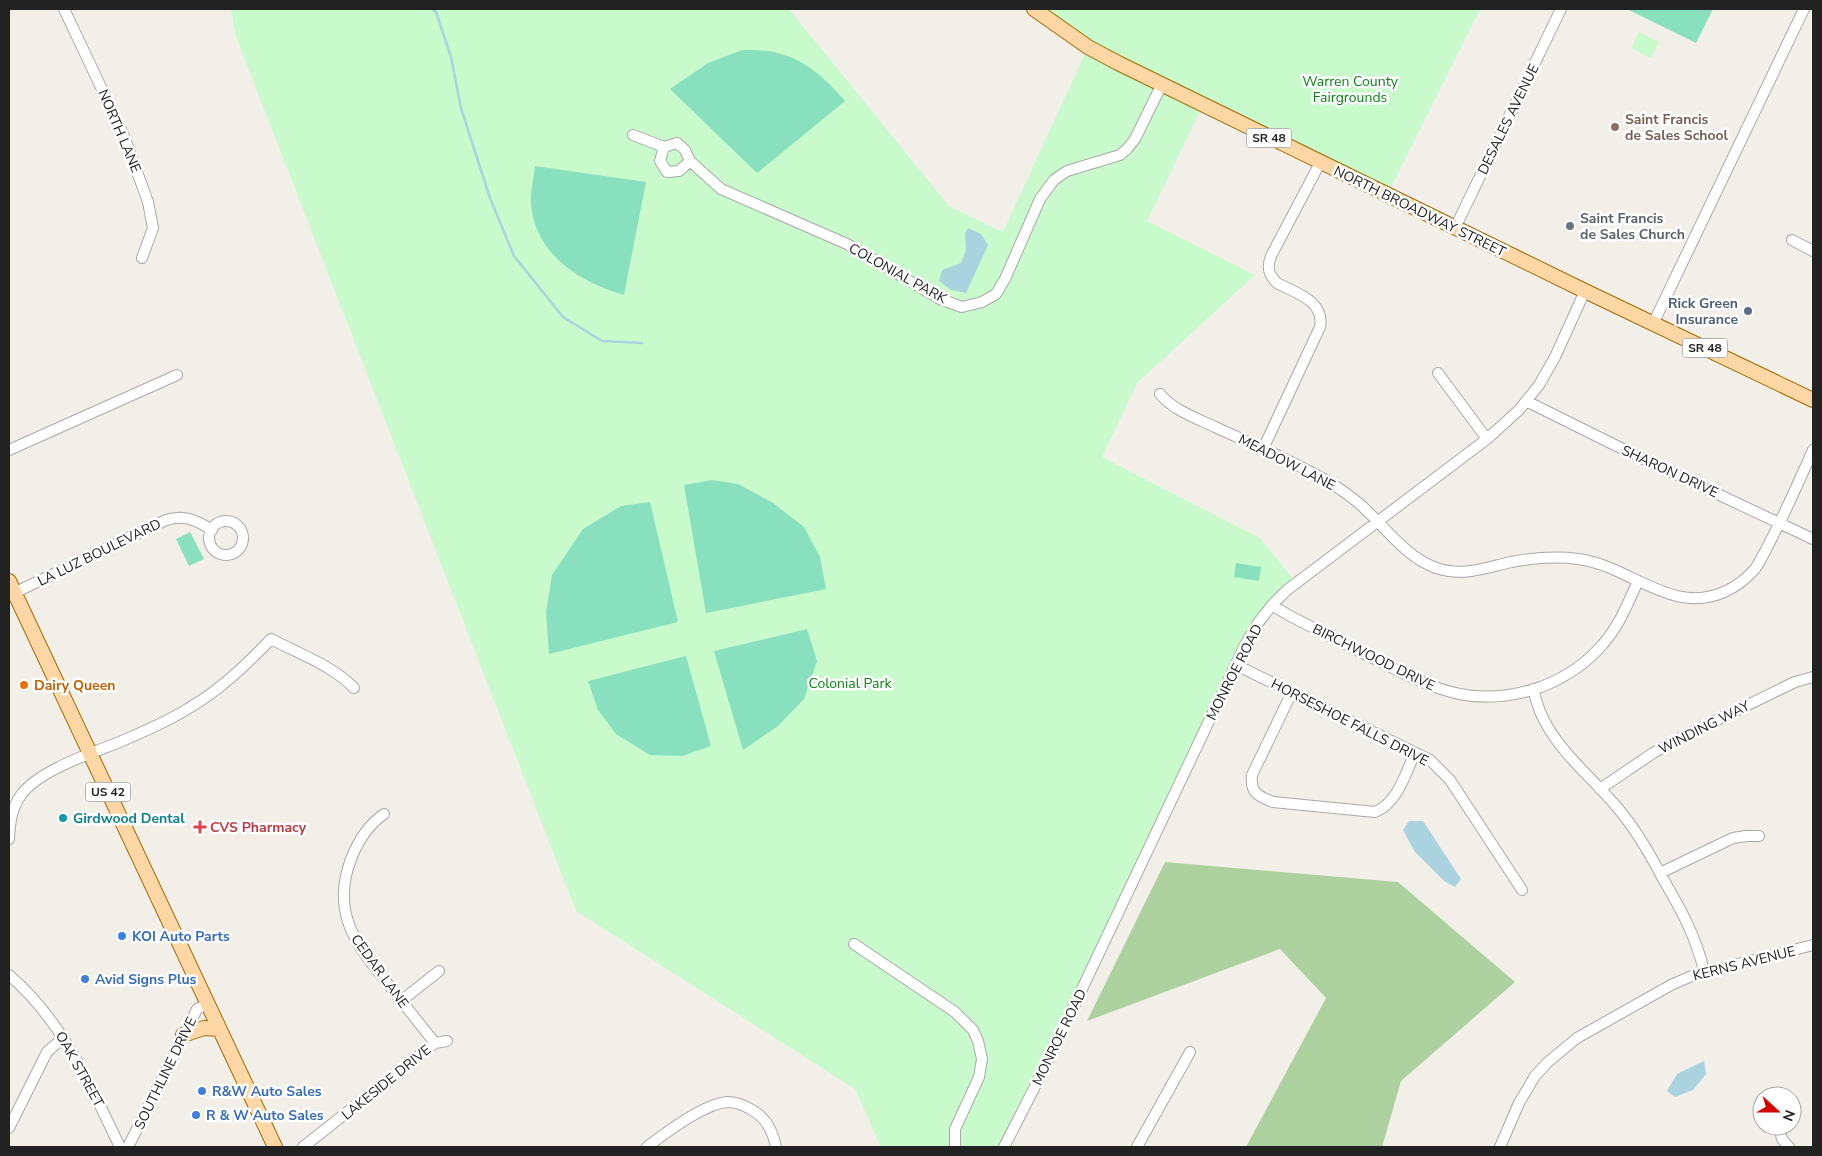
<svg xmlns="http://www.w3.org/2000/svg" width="1822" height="1156" font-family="'Nunito Sans',sans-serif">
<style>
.forest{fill:#add19e}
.park{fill:#c8facc}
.pitch{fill:#88e0be}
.water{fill:#aad3df}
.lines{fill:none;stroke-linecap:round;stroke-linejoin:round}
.stream{stroke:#aad3df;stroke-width:2.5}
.minor-casing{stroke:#a9a9a9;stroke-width:12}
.major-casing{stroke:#a06b00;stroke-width:16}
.minor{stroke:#fff;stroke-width:10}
.major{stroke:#fcd6a4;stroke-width:14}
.education-dot{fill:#8d6e63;stroke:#fff;stroke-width:2}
.worship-dot{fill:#6b7280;stroke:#fff;stroke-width:2}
.service-dot{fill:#5c6f8a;stroke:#fff;stroke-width:2}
.food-dot{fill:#e8710a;stroke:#fff;stroke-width:2}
.culture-dot{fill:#0f9aa8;stroke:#fff;stroke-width:2}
.health-dot{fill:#e0444e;stroke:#fff;stroke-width:2}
.shop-dot{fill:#3f7fe0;stroke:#fff;stroke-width:2}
.labels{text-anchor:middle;stroke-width:5;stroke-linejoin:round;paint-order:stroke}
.shield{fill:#fff;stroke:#646464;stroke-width:1}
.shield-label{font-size:12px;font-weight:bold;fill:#222}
.park-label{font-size:14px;fill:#0c8416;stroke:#fff}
.street-label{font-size:14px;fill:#222;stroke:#fff}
.education-label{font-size:14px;font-weight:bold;fill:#785e54;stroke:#fff;text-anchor:start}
.worship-label{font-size:14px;font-weight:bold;fill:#5b616d;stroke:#fff;text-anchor:start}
.service-label{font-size:14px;font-weight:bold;fill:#4e5e75;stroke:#fff;text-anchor:end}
.food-label{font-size:14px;font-weight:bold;fill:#c56008;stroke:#fff;text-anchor:start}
.culture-label{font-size:14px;font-weight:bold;fill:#0d838f;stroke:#fff;text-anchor:start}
.health-label{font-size:14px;font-weight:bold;fill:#be3a42;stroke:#fff;text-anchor:start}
.shop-label{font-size:14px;font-weight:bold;fill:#366cbe;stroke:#fff;text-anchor:start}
</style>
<rect width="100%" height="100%" fill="#f2efe9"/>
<path class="forest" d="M 1165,862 L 1398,882 L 1515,982 L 1401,1081 L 1382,1147 L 1246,1147 L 1326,998 L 1280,949 L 1087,1021 Z"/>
<path class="park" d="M 231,9 L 789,9 L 949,206 L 1003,232 L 1088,47 L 1034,9 L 1480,9 L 1387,195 L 1203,105 L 1147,221 L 1255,275 L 1137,383 L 1102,457 L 1260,538 L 1296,583 L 1258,623 L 1004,1147 L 881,1147 L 855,1089 L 576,911 L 236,37 Z
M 1639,32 L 1659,42 L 1651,58 L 1631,48 Z"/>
<path class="pitch" d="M 1627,9 L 1713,9 L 1696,43 Z
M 742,50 C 752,50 763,50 773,52 C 804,58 825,78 845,101 L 757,173 L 670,89 L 708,63 Z
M 535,166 L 646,182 L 624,295 C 579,282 535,254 531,204 C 530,192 534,178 535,166 Z
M 712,480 L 738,484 L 773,503 L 804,527 L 820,557 L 826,589 L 706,613 L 684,485 Z
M 650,502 L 678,622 L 549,654 L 546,613 L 552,575 L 583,529 L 621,506 Z
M 190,532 L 204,559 L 189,566 L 176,539 Z
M 1236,563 L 1261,567 L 1259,581 L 1234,577 Z
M 807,629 L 817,661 L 804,699 L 778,726 L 743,750 L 714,651 Z
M 686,656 L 711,746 L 682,756 L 650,755 L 616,734 L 598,710 L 588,681 Z"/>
<path class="water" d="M 968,228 L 981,234 L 988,245 L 966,293 L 951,290 L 939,281 L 942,270 L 961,263 L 966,250 L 965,233 Z
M 1409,821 L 1423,821 L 1461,879 L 1455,887 L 1444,881 L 1415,852 L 1403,830 Z
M 1704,1061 L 1706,1074 L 1693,1090 L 1675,1097 L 1667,1091 L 1677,1074 Z"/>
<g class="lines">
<path class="stream" d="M 432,9 L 436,12 L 451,57 L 461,108 L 490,198 L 514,256 L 563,317 L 602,341 L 642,343"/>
<g class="minor-casing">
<path id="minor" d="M 64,9 L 124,136 L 148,202 L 153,228 L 142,258
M 633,135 L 664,147
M 690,161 L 679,171 L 667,172 L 660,161 L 664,147 L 677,143 L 685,150 L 690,161 L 721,189 L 847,244 L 940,299 L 962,307 L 982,302 L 996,294 L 1005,279 L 1040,199 L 1054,180 L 1067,171 L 1120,155 L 1127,149 L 1135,139 L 1162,84
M 1455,228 L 1561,9
M 1792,240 L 1813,251
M 1653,324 L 1804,9
M 1438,373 L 1487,439
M 1160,394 C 1173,410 1196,418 1215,427 C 1252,444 1291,460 1327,481 C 1339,488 1352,497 1363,507 C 1386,528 1406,557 1436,568 C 1463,577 1484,568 1511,562 C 1533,558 1556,556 1578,559 C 1629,565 1673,617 1726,591 C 1737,586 1747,578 1755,569 C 1763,557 1769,543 1776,530 C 1789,504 1801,477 1813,450
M 1526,401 L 1639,457 L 1813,539
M 1263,449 L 1320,327 C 1325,301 1296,293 1277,283 C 1268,274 1267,267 1271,256 L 1320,163
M 9,450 L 177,375
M209 538a17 17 0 1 1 34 0a17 17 0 1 1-34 0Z
M 14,593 L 166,520 C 184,514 196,520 212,530
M 1272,605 L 1290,616 C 1318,630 1346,645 1375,659 C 1433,689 1474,710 1541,687 C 1564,678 1587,663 1603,644 C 1619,626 1628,603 1638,581
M 1236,665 L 1430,760 L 1450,780 L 1522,890
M 1533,689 C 1536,700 1539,712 1545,722 C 1562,754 1593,779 1616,806 C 1635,828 1649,852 1662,877 C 1680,908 1696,936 1704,971
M 1292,692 L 1252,775 C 1250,793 1258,796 1273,802 L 1375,812 C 1398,803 1405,774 1415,753
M 1600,789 L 1653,753 L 1680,738 L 1795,682 L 1813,677
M 384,814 C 368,825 358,841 351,859 C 331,912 355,943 387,983 C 403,1003 419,1023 435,1043
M 9,839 C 10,823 11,809 21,795 C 38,771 89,754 117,743 C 141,733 167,722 189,708 C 220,690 246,665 271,639 C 299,654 332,665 354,688
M 1660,873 L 1733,838 L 1746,836 L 1759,836
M 854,944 L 955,1012 L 973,1030 L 978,1041 L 982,1059 L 979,1077 L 955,1129 L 955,1147
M 9,975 C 63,1021 90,1085 120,1147
M 401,1001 L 439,971
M 1779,1126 L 1782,1139 L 1789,1147
M 9,1128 L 47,1052 L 64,1037
M 128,1147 L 197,1009 L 208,1004
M 303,1147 L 435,1043 L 447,1041
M 647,1147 C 665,1133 704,1104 727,1102 C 736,1102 744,1105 752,1110 C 767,1118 773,1132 776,1147
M 1004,1147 L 1046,1065 L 1245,645 L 1258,623 L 1272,605 L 1287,590 L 1487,439 L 1519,410 L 1539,385 L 1555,357 L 1585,291
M 1137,1147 L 1190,1052
M 1500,1147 L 1519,1103 L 1535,1076 L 1548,1062 L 1577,1038 L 1671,985 L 1694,975 L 1813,945"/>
</g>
<g class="major-casing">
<path id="major" d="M 1034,9 L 1088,47 L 1118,63 L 1585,291 L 1813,400
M 9,581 L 275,1147
M 183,1035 L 204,1028 L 219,1029"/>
</g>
<use href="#minor" class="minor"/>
<use href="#major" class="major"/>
</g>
<circle class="education-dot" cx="1615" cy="127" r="5"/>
<circle class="worship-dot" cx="1570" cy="226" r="5"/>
<circle class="service-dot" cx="1748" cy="311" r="5"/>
<circle class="food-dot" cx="24" cy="685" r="5"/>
<circle class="culture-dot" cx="63" cy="818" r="5"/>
<path class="health-dot" d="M197.5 819.5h5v5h5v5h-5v5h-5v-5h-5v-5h5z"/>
<g class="shop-dot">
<circle cx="122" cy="936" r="5"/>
<circle cx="85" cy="979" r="5"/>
<circle cx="202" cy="1091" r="5"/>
<circle cx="196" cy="1115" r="5"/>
</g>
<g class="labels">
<g class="shield">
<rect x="1246.5" y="128.5" width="45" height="19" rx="4"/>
<rect x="1682.5" y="338.5" width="45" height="19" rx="4"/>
<rect x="85.5" y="782.5" width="45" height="19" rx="4"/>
</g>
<g class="shield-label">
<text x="1269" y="142">SR 48</text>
<text x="1705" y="352">SR 48</text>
<text x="108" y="796">US 42</text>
</g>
<g class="park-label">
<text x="1350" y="86">Warren County<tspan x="1350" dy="16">Fairgrounds</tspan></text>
<text x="850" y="688">Colonial Park</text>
</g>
<g class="street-label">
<text transform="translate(1508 119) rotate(-64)" y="5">DESALES AVENUE</text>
<text transform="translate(120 131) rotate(67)" y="5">NORTH LANE</text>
<text transform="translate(1420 211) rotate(26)" y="5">NORTH BROADWAY STREET</text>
<text transform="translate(898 273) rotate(29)" y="5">COLONIAL PARK</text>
<text transform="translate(1287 462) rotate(27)" y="5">MEADOW LANE</text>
<text transform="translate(1670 471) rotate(25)" y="5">SHARON DRIVE</text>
<text transform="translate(99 552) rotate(-26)" y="5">LA LUZ BOULEVARD</text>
<text transform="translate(1374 657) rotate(26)" y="5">BIRCHWOOD DRIVE</text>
<text transform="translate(1234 672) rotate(-63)" y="5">MONROE ROAD</text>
<text transform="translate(1350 722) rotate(27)" y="5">HORSESHOE FALLS DRIVE</text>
<text transform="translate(1704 727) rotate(-27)" y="5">WINDING WAY</text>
<text transform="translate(1744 963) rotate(-14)" y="5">KERNS AVENUE</text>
<text transform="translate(380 971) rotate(54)" y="5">CEDAR LANE</text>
<text transform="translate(1059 1037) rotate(-64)" y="5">MONROE ROAD</text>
<text transform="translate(80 1069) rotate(61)" y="5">OAK STREET</text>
<text transform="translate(165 1073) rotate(-64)" y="5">SOUTHLINE DRIVE</text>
<text transform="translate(386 1082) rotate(-39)" y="5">LAKESIDE DRIVE</text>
</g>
<g class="education-label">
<text x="1625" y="124">Saint Francis<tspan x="1625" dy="16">de Sales School</tspan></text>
</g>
<g class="worship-label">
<text x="1580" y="223">Saint Francis<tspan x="1580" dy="16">de Sales Church</tspan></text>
</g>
<g class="service-label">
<text x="1738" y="308">Rick Green<tspan x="1738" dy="16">Insurance</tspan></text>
</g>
<g class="food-label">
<text x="34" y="690">Dairy Queen</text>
</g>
<g class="culture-label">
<text x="73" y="823">Girdwood Dental</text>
</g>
<g class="health-label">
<text x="210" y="832">CVS Pharmacy</text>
</g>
<g class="shop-label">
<text x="132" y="941">KOI Auto Parts</text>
<text x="95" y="984">Avid Signs Plus</text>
<text x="212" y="1096">R&amp;W Auto Sales</text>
<text x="206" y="1120">R &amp; W Auto Sales</text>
</g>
</g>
<rect width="1822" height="1156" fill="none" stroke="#222222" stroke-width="20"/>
<g transform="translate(1777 1111) rotate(111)"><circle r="24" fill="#ffffff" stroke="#a7a7a7"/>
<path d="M0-4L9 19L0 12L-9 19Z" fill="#d40000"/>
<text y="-8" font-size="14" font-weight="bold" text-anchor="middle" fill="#222222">N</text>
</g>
</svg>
